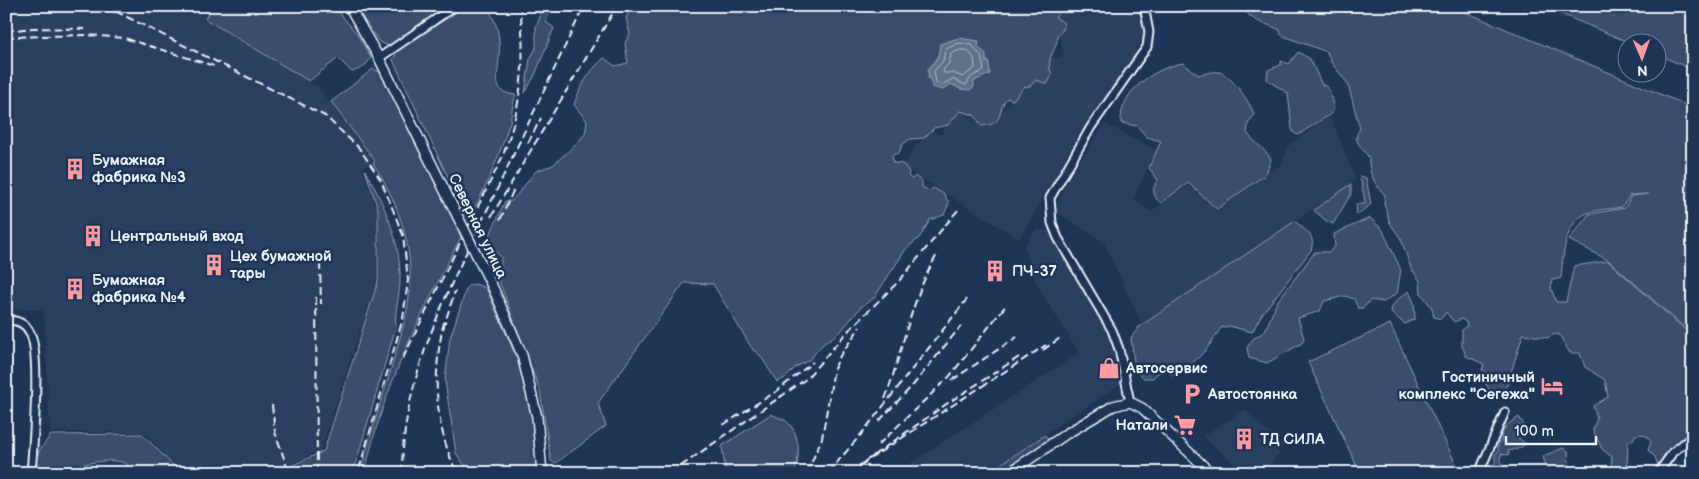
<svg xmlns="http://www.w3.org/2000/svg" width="1699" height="479" font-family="'Balsamiq Sans',sans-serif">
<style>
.built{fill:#2a4162}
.green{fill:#374d6c;stroke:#909fb2;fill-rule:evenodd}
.water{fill:#5d7089;stroke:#95a4b5}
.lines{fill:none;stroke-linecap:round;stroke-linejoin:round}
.shore{stroke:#b0bdcc;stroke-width:1}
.street-casing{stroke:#e8f1f8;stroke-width:11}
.secondary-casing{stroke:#e8f1f8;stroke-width:12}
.street{stroke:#1d3557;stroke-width:7}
.secondary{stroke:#1d3557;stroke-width:9}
.rail{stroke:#e8f1f8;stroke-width:2;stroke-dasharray:8 4;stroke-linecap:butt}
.secondary-bridge-casing{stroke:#e8f1f8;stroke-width:12;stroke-linecap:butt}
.secondary-bridge{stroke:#1d3557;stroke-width:9}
.labels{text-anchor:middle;stroke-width:5;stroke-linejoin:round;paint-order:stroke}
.poi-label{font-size:15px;font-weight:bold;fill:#e8f1f8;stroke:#1d3557;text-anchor:start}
.street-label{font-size:15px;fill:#e8f1f8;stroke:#1d3557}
</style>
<rect width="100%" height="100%" fill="#1d3557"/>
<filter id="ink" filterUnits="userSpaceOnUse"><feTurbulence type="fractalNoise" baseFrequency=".02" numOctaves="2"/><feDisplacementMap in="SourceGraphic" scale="10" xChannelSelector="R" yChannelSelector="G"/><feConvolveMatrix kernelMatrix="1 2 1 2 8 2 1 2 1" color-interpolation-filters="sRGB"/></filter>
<g filter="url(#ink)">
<path class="built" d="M 6,6 L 212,6 L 204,20 L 318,87 L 374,162 L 362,168 L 377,209 L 376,281 L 320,452 L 314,453 L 270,473 L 184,473 L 143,432 L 50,432 L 44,309 L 6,310 Z
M 1053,6 L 1139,6 L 1145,33 L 1145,44 L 1136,47 L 1138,57 L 1115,85 L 1087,127 L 1019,239 L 903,167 L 915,146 L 932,131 L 941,135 L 956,109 L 988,128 L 1046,60 L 1064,56 Z
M 1330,116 L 1356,180 L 1142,324 L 1103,241 L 1054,211 L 1070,176 L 1105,124 L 1156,150 L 1134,198 L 1151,212 L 1188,185 L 1217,210 L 1282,164 L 1288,146 Z
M 1036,230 L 1050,231 L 1114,344 L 1120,363 L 1122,383 L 986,473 L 906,473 L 908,465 L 1079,353 L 1038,287 L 1024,246 Z
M 6,381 L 13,381 L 12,440 L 6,440 Z
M 1245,410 L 1278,442 L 1273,446 L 1280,454 L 1262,473 L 1244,473 L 1203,436 Z"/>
<path class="green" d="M 213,6 L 334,6 L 357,34 L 371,58 L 364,67 L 352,72 L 338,58 L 309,81 L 205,19 Z
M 355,6 L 447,6 L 389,46 L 379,42 Z
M 466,6 L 486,6 C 500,25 501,44 498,67 C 498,73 496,81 499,87 C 502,93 509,94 516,95 C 512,104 512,113 510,122 C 500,154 485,191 468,220 L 393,60 L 397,51 Z
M 538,6 L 552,6 L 546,22 L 554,28 L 535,75 L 525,93 L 530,59 L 536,48 L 536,27 L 540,17 Z
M 632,6 L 1059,6 L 1061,11 L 1055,17 L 1064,23 L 1063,30 L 1058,34 C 1057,53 1044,57 1052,75 L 1047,84 L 1036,80 L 1030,86 L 1024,87 L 1013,100 L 1007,98 C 996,112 1005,124 982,126 L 974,115 L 960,111 L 948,125 L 934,128 L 924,138 L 910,139 L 902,145 L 899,153 L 892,155 L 893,163 L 903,164 L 909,172 L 908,176 L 912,179 L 915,176 L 922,181 L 922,187 L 929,191 L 933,188 L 944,194 L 949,203 L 944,215 L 930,220 L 920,237 L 906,249 L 874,298 L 861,307 L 841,331 L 822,345 L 809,360 L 796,367 L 785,378 L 777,382 L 760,355 L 753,350 L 713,284 L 684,283 L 598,403 L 606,426 L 556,463 L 551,461 L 540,391 L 497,275 L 501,270 L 501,257 L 494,250 L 483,248 L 486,243 L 490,244 L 493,240 L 489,237 L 505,201 L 512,201 L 536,171 L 553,165 L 574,146 L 585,134 L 587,121 L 574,105 C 580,86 589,71 604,58 L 615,66 L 628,63 L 625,43 L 630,34 L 626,18 ZM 958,38 L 989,62 L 984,76 L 974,81 L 971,87 L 961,89 L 951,84 L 928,78 L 928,69 C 943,53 935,48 958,38 Z
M 1242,6 L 1451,6 L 1693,108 L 1693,335 L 1608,260 L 1569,240 L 1589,214 L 1625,208 L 1631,196 L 1648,194 L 1630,195 L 1622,207 C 1612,209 1597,209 1587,213 C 1564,223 1563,256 1561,278 L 1552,280 L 1551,288 L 1556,302 L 1566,302 L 1574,266 L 1608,261 L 1693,337 L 1693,431 L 1673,448 L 1662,466 L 1657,463 L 1655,457 L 1648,450 L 1651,442 C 1647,435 1644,433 1635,435 L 1633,440 L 1628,441 L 1627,464 L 1635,470 L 1633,473 L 1611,473 L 1612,457 L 1602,449 L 1593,430 L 1597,418 L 1593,406 L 1608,397 L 1605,380 L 1585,367 L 1580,353 L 1570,353 L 1559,334 L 1551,335 L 1548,338 L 1523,334 L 1507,385 L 1499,396 L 1490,392 L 1484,380 L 1488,373 L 1482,370 L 1484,364 L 1466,356 L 1462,345 L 1462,330 L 1467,326 L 1466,322 L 1462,319 L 1454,322 L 1446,312 L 1441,319 L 1434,317 L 1432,308 L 1421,293 L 1420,281 L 1411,268 L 1401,239 L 1390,223 L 1384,203 L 1385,195 C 1375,185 1368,172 1369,158 C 1362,147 1351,141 1360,129 L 1348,84 L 1331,62 L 1327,52 L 1281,35 L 1280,30 C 1262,21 1253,24 1242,6 Z
M 1542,6 L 1693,6 L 1693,70 L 1657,54 L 1656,42 L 1628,42 Z
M 1298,52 L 1310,59 L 1322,85 L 1328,87 L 1334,108 L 1332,113 L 1298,135 L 1294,133 L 1292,129 L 1288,93 L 1267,80 L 1268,70 L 1281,65 L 1281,61 L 1289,64 Z
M 1183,63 L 1198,75 C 1204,74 1213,71 1219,72 C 1231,75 1251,103 1254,115 L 1248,124 L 1247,133 C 1255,143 1264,148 1271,159 L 1266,174 L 1217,209 L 1188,183 L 1161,203 C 1153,197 1151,188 1158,180 L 1149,168 L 1161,141 L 1147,137 L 1137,126 L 1121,123 C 1119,91 1155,68 1183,63 Z
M 373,69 L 382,73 L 453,217 L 461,237 C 422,312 382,389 365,473 L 360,473 C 371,430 386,388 398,345 C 404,324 410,303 410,281 C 412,240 395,197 373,163 L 375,161 L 331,102 Z
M 365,170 C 384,204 401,240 400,280 C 400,296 394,310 396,326 L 353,473 L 275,473 L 324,451 L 378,281 L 378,209 Z
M 1360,176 L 1366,178 L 1371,204 L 1357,215 L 1356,204 L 1365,204 L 1365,201 Z
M 1351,184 L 1351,194 L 1333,224 L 1325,220 L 1314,210 Z
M 1370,218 L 1382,229 L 1401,270 L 1397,293 L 1384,302 L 1371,300 L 1363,308 L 1358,308 L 1354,299 L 1345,296 L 1324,301 L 1320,311 L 1298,318 L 1304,339 L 1302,343 L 1267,363 L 1249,358 L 1247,348 L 1253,339 L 1265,331 L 1277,302 L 1315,252 L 1329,252 L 1335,247 L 1334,234 Z
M 1295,221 C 1306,232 1316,234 1311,250 L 1262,314 L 1252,332 L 1229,326 L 1221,328 L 1206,350 L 1179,376 L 1172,375 L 1167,371 L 1158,373 L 1153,378 L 1144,378 L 1135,370 L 1131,338 L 1139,327 Z
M 475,284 L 486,288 L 518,361 L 528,394 L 534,422 L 540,473 L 470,473 L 456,453 L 445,381 L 450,338 L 466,290 L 468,286 Z
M 1409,291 L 1414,303 L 1415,319 L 1405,324 L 1391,313 C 1391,303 1402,296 1409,291 Z
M 1390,324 L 1460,473 L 1360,473 L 1308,362 Z
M 771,414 C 776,417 782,418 786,421 C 800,431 801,459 794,473 L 732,473 L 725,468 L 722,446 Z
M 1519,417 L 1527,430 L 1524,433 L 1519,425 L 1515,430 L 1516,436 L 1526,444 L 1518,449 L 1508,451 L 1509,454 L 1506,455 L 1501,454 L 1500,460 L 1502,465 L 1495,466 L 1495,454 L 1498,452 L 1498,443 L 1501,441 C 1502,427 1509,423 1519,417 Z
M 142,434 L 181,473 L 129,473 L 127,464 C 106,453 61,473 38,473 L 39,451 L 51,435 Z
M 1045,435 L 1051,443 L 1012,473 L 987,473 Z
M 1563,448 L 1568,451 L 1569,466 L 1558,469 L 1554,473 L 1547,473 L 1549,468 L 1545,464 L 1543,456 Z"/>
<path class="water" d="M 958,38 L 979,41 L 978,47 L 986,54 L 986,62 L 989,62 L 990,74 L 974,81 L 974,87 L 970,90 L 961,89 L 951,84 L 943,90 L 932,87 L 928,69 L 938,58 L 940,44 Z"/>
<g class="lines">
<path class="shore" d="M 959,43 L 972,45 L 981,56 L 984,70 L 971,77 L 966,85 L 952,79 L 942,85 L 936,83 L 934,71 L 943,61 L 945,50 Z
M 960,50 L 967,50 L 974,58 L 975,68 L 963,77 L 953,73 L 944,73 L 943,70 L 949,63 L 951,54 Z"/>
<g class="street-casing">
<path id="street" d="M 379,58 L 455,6
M 6,320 C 16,320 24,322 29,331 C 42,350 33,446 31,473
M 1130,402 L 1119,349 L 1112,330 L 1058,238 L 1052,223 L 1050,198 L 1091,127 L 1147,47 L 1149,32 L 1144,6
M 1479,473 L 1505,412
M 1658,473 L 1673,452 L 1693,436"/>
</g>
<g class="secondary-casing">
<path id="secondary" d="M 349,6 L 379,58 L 444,189
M 494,290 L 522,355 L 537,417 L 542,473
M 1009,473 L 1066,434 L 1113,406 L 1130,402 L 1142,408 L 1211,473"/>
</g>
<use href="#street" class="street"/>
<use href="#secondary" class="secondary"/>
<path class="rail" d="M 105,6 L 325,116 L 359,148 L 381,180 L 403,235 L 408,280 L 403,318 L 358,473
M 6,31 L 33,28 L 85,29
M 6,37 L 88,35 L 124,38 L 214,66
M 528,143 L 541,118
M 491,217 L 617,6
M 500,220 L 514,189
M 320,263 L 321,304
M 316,297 L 317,473
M 444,322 C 432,373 434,425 457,473
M 443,329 L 455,291
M 1043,350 L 1060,338
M 1019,357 L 945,405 L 860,465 L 1046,345
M 403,358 L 499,164 C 522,114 526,60 520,6
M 952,380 L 1017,337
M 885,399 C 903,350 911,298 938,253
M 272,405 L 275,432 L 289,473
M 879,421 L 914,384 L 961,326
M 723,425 L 777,391 L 813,362
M 878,445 L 949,377 L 1007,304
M 402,473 C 402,375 451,284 493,198 C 523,134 554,70 584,6
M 671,473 L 806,379 L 847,332 L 899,281 L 958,210
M 807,473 L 822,438 L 834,369 L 840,356 L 860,327
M 828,473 L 863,432 L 967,299
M 849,473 L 866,462"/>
<g class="secondary-bridge-casing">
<path id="secondary-bridge" d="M 444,189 L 494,290"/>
</g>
<use href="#secondary-bridge" class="secondary-bridge"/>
</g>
</g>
<defs>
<g id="building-bare" transform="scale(1.725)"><path d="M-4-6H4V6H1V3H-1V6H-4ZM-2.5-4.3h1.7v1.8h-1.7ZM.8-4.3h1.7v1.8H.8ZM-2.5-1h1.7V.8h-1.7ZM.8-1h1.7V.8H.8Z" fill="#ff9aa2" stroke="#1d3557" stroke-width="2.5" paint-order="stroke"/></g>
<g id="shop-bare" transform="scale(1.725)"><path d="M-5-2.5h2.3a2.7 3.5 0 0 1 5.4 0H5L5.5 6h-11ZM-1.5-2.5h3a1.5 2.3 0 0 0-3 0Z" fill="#ff9aa2" stroke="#1d3557" stroke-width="2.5" paint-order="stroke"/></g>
<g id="hotel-bare" transform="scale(1.725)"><path d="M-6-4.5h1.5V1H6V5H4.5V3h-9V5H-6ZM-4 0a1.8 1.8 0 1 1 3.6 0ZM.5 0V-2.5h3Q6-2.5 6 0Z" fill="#ff9aa2" stroke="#1d3557" stroke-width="2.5" paint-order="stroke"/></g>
<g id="parking-bare" transform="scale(1.725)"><path d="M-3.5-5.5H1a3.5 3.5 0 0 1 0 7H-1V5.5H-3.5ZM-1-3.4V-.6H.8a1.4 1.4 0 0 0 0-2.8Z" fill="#ff9aa2" stroke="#1d3557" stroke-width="2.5" paint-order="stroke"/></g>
<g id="supermarket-bare" transform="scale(1.725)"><path d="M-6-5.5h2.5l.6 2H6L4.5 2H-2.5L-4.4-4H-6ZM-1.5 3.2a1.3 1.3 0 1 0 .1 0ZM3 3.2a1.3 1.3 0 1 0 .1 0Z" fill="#ff9aa2" stroke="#1d3557" stroke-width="2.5" paint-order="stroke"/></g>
</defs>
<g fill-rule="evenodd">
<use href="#building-bare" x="75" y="169"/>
<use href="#building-bare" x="93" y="236"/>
<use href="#building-bare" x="214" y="265"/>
<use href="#building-bare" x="995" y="271"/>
<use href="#building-bare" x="75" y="289"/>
<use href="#shop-bare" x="1109" y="368"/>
<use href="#hotel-bare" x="1552" y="386"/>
<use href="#parking-bare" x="1192" y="394"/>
<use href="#supermarket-bare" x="1185" y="425"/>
<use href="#building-bare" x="1244" y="439"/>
</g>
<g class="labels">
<g class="poi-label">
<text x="92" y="165">Бумажная<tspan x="92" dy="17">фабрика №3</tspan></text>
<text x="110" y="241">Центральный вход</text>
<text x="230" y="261">Цех бумажной<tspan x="230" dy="17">тары</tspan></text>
<text x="1012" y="276">ПЧ-37</text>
<text x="92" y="285">Бумажная<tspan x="92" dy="17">фабрика №4</tspan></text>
<text x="1126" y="373">Автосервис</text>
<text x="1535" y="382" text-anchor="end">Гостиничный<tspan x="1535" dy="17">комплекс "Сегежа"</tspan></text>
<text x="1208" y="399">Автостоянка</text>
<text x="1168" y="430" text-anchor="end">Натали</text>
<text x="1260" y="444">ТД СИЛА</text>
</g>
<g class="street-label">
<text transform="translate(478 226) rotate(64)" y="5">Северная улица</text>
</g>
</g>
<rect width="1699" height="479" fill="none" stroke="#1d3557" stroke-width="25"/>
<rect x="12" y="12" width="1674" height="454" fill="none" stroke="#e8f1f8" stroke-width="2" filter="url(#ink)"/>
<g transform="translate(1642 58) rotate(178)"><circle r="24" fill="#1d3557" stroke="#6e8097"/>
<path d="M0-4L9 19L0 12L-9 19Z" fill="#ff9aa2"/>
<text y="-8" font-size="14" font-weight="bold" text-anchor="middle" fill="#e8f1f8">N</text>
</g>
<path d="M1506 436v8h90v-8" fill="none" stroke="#e8f1f8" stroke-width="2.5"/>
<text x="1514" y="436" font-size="15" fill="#e8f1f8" stroke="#1d3557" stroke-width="4" paint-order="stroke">100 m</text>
</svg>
